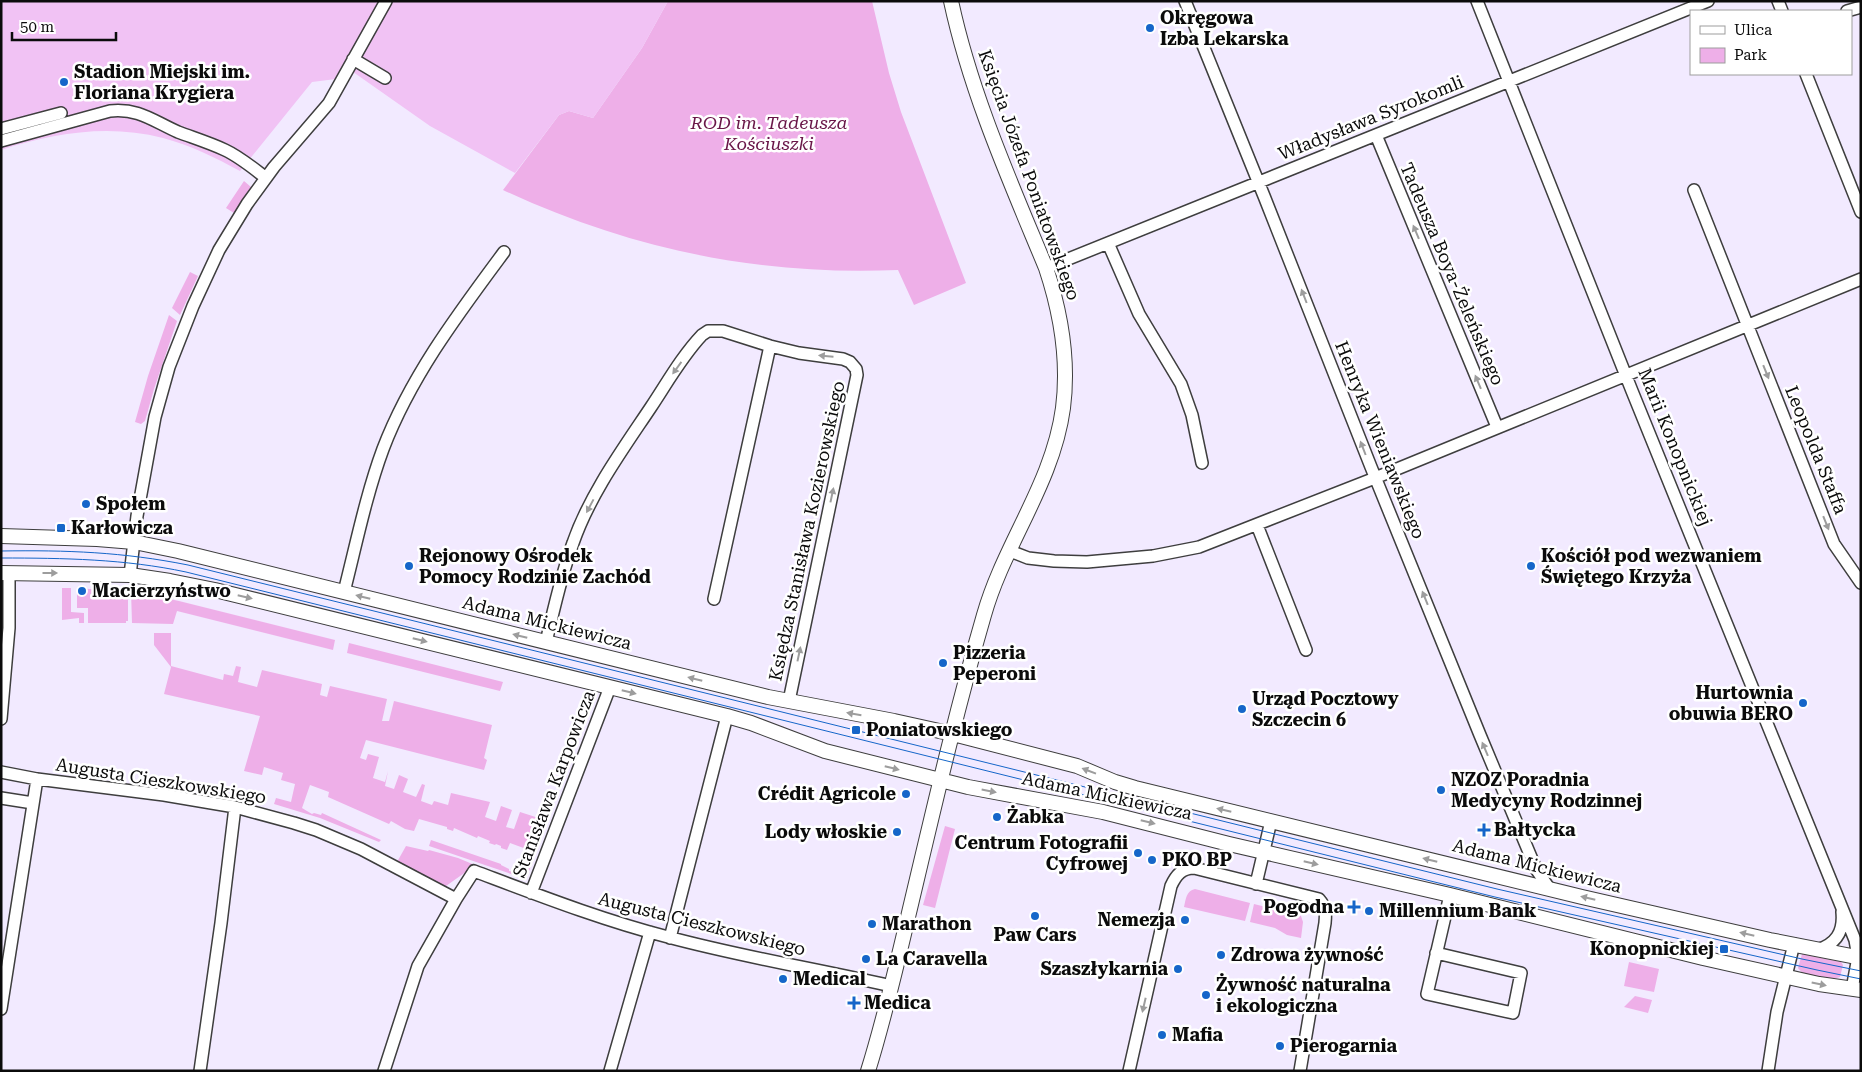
<svg xmlns="http://www.w3.org/2000/svg" width="1862" height="1072" font-family="'Roboto Serif',serif">
<style>
.green{fill:#eeafe8}
.pitch{fill:#f1c2f4}
.lines{fill:none;stroke-linecap:round;stroke-linejoin:round}
.minor-casing{stroke:#3e3e3e;stroke-width:14}
.tertiary-casing{stroke:#3e3e3e;stroke-width:16}
.minor{stroke:#fff;stroke-width:11}
.tertiary{stroke:#fff;stroke-width:14}
.tram{stroke:#1566c9;stroke-width:1}
.oneway{fill:#9d9d9d}
.poi-dot{fill:#1566c9;stroke:#fff;stroke-width:2}
.labels{text-anchor:middle;stroke-width:5;stroke-linejoin:round;paint-order:stroke}
.poi-label{font-size:18px;font-weight:bold;fill:#0b0b0b;stroke:#fff;text-anchor:start}
.street-label{font-size:18px;fill:#0b0b0b;stroke:#fff}
.park-label{font-size:18px;font-style:italic;fill:#691648;stroke:#fff}
</style>
<rect width="100%" height="100%" fill="#f2eaff"/>
<path class="green" d="M 668,1 L 872,1 L 889,73 L 901,112 L 966,283 L 914,305 L 898,270 C 759,276 629,249 503,190 L 559,115 L 569,111 L 593,118 L 642,48 Z
M 244,181 L 251,187 L 234,213 L 226,208 Z
M 190,272 L 198,276 L 180,315 L 172,308 Z
M 169,315 L 177,321 L 154,389 L 145,421 L 141,424 L 135,422 L 148,376 Z
M 62,588 L 71,588 L 71,612 L 84,613 L 84,623 L 79,623 L 79,618 L 62,620 Z
M 77,588 L 128,592 L 128,621 L 126,621 L 126,623 L 88,623 L 88,608 L 77,608 Z
M 131,591 L 179,601 L 335,640 L 333,650 L 177,611 L 173,624 L 132,623 Z
M 154,633 L 171,633 L 171,666 L 223,680 L 224,674 L 233,676 L 236,666 L 241,667 L 238,682 L 257,687 L 262,670 L 322,684 L 320,695 L 327,697 L 330,686 L 387,699 L 382,721 L 389,721 L 394,701 L 492,725 L 484,758 L 487,760 L 484,770 L 366,740 L 360,758 L 366,760 L 368,754 L 379,757 L 373,778 L 385,782 L 388,771 L 385,786 L 394,789 L 399,775 L 408,779 L 403,792 L 416,797 L 422,784 L 425,785 L 421,801 L 432,805 L 434,801 L 448,805 L 451,793 L 490,802 L 485,817 L 496,821 L 501,806 L 512,810 L 506,827 L 514,829 L 520,812 L 548,821 L 526,879 L 429,846 L 431,840 L 501,864 L 501,865 L 509,869 L 509,871 L 520,873 L 526,857 L 529,858 L 531,853 L 529,850 L 510,843 L 507,850 L 501,848 L 501,846 L 496,844 L 495,845 L 489,843 L 490,841 L 478,836 L 477,838 L 454,828 L 453,831 L 447,829 L 447,827 L 419,819 L 414,831 L 405,829 L 391,821 L 389,824 L 328,797 L 329,792 L 310,785 L 302,808 L 312,814 L 314,813 L 321,815 L 322,813 L 381,840 L 379,842 L 320,818 L 274,804 L 276,798 L 291,802 L 295,784 L 281,780 L 283,773 L 264,767 L 262,775 L 244,771 L 260,716 L 164,694 L 171,667 L 154,645 Z
M 349,643 L 503,682 L 500,691 L 347,653 Z
M 945,826 L 955,829 L 935,908 L 923,905 Z
M 406,846 L 428,851 L 429,850 L 458,858 L 482,868 L 481,870 L 470,869 L 446,886 L 442,886 L 397,862 Z
M 1195,889 L 1250,903 L 1245,921 L 1184,907 C 1186,899 1186,891 1195,889 Z
M 1254,904 L 1301,916 L 1303,922 L 1301,938 L 1287,935 L 1275,928 L 1250,922 Z
M 1802,954 L 1841,962 L 1843,965 L 1840,977 C 1830,981 1803,977 1798,968 Z
M 1629,962 L 1659,969 L 1654,992 L 1624,986 Z
M 1635,996 L 1652,1000 L 1648,1013 L 1624,1007 Z"/>
<path class="pitch" d="M 1,1 L 668,1 L 642,48 L 593,118 L 569,111 L 559,115 L 515,173 L 430,126 L 346,67 L 336,79 L 312,82 L 240,171 C 216,158 190,145 163,138 C 108,124 54,133 1,150 Z"/>
<g class="lines">
<g class="minor-casing">
<path id="minor" d="M 1185,1 L 1264,196 L 1371,467 L 1480,735 L 1536,869 L 1549,888
M 1477,1 L 1632,391 L 1855,940 L 1858,957 L 1852,989
M 1778,1 L 1782,11
M 1847,11 L 1861,7
M 353,59 L 385,78
M 1806,74 L 1861,212
M 1,129 L 61,113
M 1376,135 L 1497,427
M 1,141 L 110,111 C 139,108 153,121 178,132 C 194,138 210,143 225,150 C 240,157 253,168 266,178
M 1694,190 L 1834,544 L 1861,583
M 1108,243 L 1139,314 L 1181,384 L 1192,415 L 1202,463
M 1046,268 L 1708,1
M 1257,525 L 1306,650
M 1010,551 L 1028,558 L 1054,561 L 1087,562 L 1153,556 L 1199,547 L 1375,478 L 1861,279
M 130,575 L 137,516 L 155,417 L 169,367 L 193,306 L 219,250 L 247,204 L 274,167 L 329,103 L 386,1
M 344,592 C 356,545 366,495 383,449 C 411,376 458,314 504,252
M 714,599 L 770,346
M 546,642 C 554,609 561,575 573,543 C 590,494 623,449 651,407 C 667,383 682,356 702,335 L 708,331 L 723,331 L 770,346 L 799,353 L 843,359 L 850,362 L 856,369 L 857,375 L 789,701
M 1,719 L 9,628 L 9,573
M 1,772 L 37,779 L 1,1009
M 37,779 L 164,795 L 235,807 L 294,823 L 316,830 L 361,849 L 456,899 L 474,871 C 538,895 602,920 668,937 C 742,957 817,969 891,986
M 1,798 L 33,803
M 1256,884 L 1271,821
M 531,893 L 610,687
M 670,938 L 727,716
M 1817,950 C 1836,944 1844,932 1842,912
M 1436,953 L 1521,973 L 1513,1013 L 1427,994 L 1450,895
M 200,1071 L 221,923 L 235,807
M 384,1071 L 418,966 L 456,899
M 610,1071 L 650,932
M 1129,1071 L 1171,886 C 1176,875 1182,868 1194,868 L 1319,899 C 1326,907 1326,912 1325,923 L 1300,1071
M 1768,1071 L 1777,1012 L 1794,944"/>
</g>
<g class="tertiary-casing">
<path id="tertiary" d="M 1,536 L 97,539 L 134,542 L 178,551 L 768,697 L 894,721 L 953,734 L 1077,766 L 1115,782 L 1135,788 L 1582,897 L 1770,940 L 1861,958
M 1,573 L 130,575 L 170,581 L 215,590 L 727,716 L 751,723 L 825,751 L 968,787 L 1103,812 L 1229,844 L 1450,895 L 1703,958 L 1819,984 L 1861,990
M 868,1071 C 884,1020 896,968 908,917 C 932,816 955,715 984,615 C 1004,544 1053,483 1063,408 C 1069,361 1061,313 1046,268 C 1010,181 971,94 951,1"/>
</g>
<use href="#minor" class="minor"/>
<use href="#tertiary" class="tertiary"/>
<path class="tram" d="M 1,551 C 67,550 123,552 188,565 L 1497,889 L 1802,959 L 1861,971
M 1,558 C 64,558 125,559 186,572 L 1495,897 L 1817,970 L 1861,979"/>
</g>
<defs><path id="oneway-solid" d="M-6-.8H1V-3.2L6.5 0L1 3.2V.8H-6Z" transform="scale(1.25)"/></defs>
<g class="oneway">
<use href="#oneway-solid" transform="translate(1416 232) rotate(-113)"/>
<use href="#oneway-solid" transform="translate(1304 296) rotate(-111)"/>
<use href="#oneway-solid" transform="translate(826 356) rotate(-175)"/>
<use href="#oneway-solid" transform="translate(677 368) rotate(126)"/>
<use href="#oneway-solid" transform="translate(1766 372) rotate(68)"/>
<use href="#oneway-solid" transform="translate(1478 382) rotate(-113)"/>
<use href="#oneway-solid" transform="translate(1363 448) rotate(-111)"/>
<use href="#oneway-solid" transform="translate(832 495) rotate(-78)"/>
<use href="#oneway-solid" transform="translate(590 506) rotate(118)"/>
<use href="#oneway-solid" transform="translate(1826 523) rotate(68)"/>
<use href="#oneway-solid" transform="translate(50 573)"/>
<use href="#oneway-solid" transform="translate(245 597) rotate(13)"/>
<use href="#oneway-solid" transform="translate(363 597) rotate(-166)"/>
<use href="#oneway-solid" transform="translate(1425 598) rotate(-112)"/>
<use href="#oneway-solid" transform="translate(520 636) rotate(-166)"/>
<use href="#oneway-solid" transform="translate(420 640) rotate(14)"/>
<use href="#oneway-solid" transform="translate(799 654) rotate(-78)"/>
<use href="#oneway-solid" transform="translate(695 679) rotate(-166)"/>
<use href="#oneway-solid" transform="translate(629 692) rotate(14)"/>
<use href="#oneway-solid" transform="translate(854 714) rotate(-170)"/>
<use href="#oneway-solid" transform="translate(1485 749) rotate(-113)"/>
<use href="#oneway-solid" transform="translate(892 768) rotate(14)"/>
<use href="#oneway-solid" transform="translate(1089 771) rotate(-159)"/>
<use href="#oneway-solid" transform="translate(989 791) rotate(11)"/>
<use href="#oneway-solid" transform="translate(1224 810) rotate(-167)"/>
<use href="#oneway-solid" transform="translate(1148 822) rotate(14)"/>
<use href="#oneway-solid" transform="translate(1430 860) rotate(-166)"/>
<use href="#oneway-solid" transform="translate(1311 863) rotate(13)"/>
<use href="#oneway-solid" transform="translate(1588 898) rotate(-167)"/>
<use href="#oneway-solid" transform="translate(1747 934) rotate(-167)"/>
<use href="#oneway-solid" transform="translate(1819 984) rotate(12)"/>
<use href="#oneway-solid" transform="translate(1144 1005) rotate(103)"/>
</g>
<g class="poi-dot">
<circle cx="1150" cy="28" r="5"/>
<circle cx="64" cy="82" r="5"/>
<circle cx="86" cy="504" r="5"/>
<rect x="56" y="523" width="10" height="10" rx="2.5"/>
<circle cx="409" cy="566" r="5"/>
<circle cx="1531" cy="566" r="5"/>
<circle cx="82" cy="591" r="5"/>
<circle cx="943" cy="663" r="5"/>
<circle cx="1803" cy="703" r="5"/>
<circle cx="1242" cy="709" r="5"/>
<rect x="851" y="725" width="10" height="10" rx="2.5"/>
<circle cx="1441" cy="790" r="5"/>
<circle cx="906" cy="794" r="5"/>
<circle cx="997" cy="817" r="5"/>
<path d="M1481.5 822.5h5v5h5v5h-5v5h-5v-5h-5v-5h5z"/>
<circle cx="897" cy="832" r="5"/>
<circle cx="1138" cy="853" r="5"/>
<circle cx="1152" cy="860" r="5"/>
<path d="M1351.5 899.5h5v5h5v5h-5v5h-5v-5h-5v-5h5z"/>
<circle cx="1369" cy="911" r="5"/>
<circle cx="1035" cy="916" r="5"/>
<circle cx="1185" cy="920" r="5"/>
<circle cx="872" cy="924" r="5"/>
<rect x="1719" y="944" width="10" height="10" rx="2.5"/>
<circle cx="1221" cy="955" r="5"/>
<circle cx="866" cy="959" r="5"/>
<circle cx="1178" cy="969" r="5"/>
<circle cx="783" cy="979" r="5"/>
<circle cx="1206" cy="995" r="5"/>
<path d="M851.5 995.5h5v5h5v5h-5v5h-5v-5h-5v-5h5z"/>
<circle cx="1162" cy="1035" r="5"/>
<circle cx="1280" cy="1046" r="5"/>
</g>
<g class="labels">
<g class="poi-label">
<text x="1160" y="24">Okręgowa<tspan x="1160" dy="21">Izba Lekarska</tspan></text>
<text x="74" y="78">Stadion Miejski im.<tspan x="74" dy="21">Floriana Krygiera</tspan></text>
<text x="96" y="510">Społem</text>
<text x="71" y="534">Karłowicza</text>
<text x="419" y="562">Rejonowy Ośrodek<tspan x="419" dy="21">Pomocy Rodzinie Zachód</tspan></text>
<text x="1541" y="562">Kościół pod wezwaniem<tspan x="1541" dy="21">Świętego Krzyża</tspan></text>
<text x="92" y="597">Macierzyństwo</text>
<text x="953" y="659">Pizzeria<tspan x="953" dy="21">Peperoni</tspan></text>
<text x="1793" y="699" text-anchor="end">Hurtownia<tspan x="1793" dy="21">obuwia BERO</tspan></text>
<text x="1252" y="705">Urząd Pocztowy<tspan x="1252" dy="21">Szczecin 6</tspan></text>
<text x="866" y="736">Poniatowskiego</text>
<text x="1451" y="786">NZOZ Poradnia<tspan x="1451" dy="21">Medycyny Rodzinnej</tspan></text>
<text x="896" y="800" text-anchor="end">Crédit Agricole</text>
<text x="1007" y="823">Żabka</text>
<text x="1494" y="836">Bałtycka</text>
<text x="887" y="838" text-anchor="end">Lody włoskie</text>
<text x="1128" y="849" text-anchor="end">Centrum Fotografii<tspan x="1128" dy="21">Cyfrowej</tspan></text>
<text x="1162" y="866">PKO BP</text>
<text x="1344" y="913" text-anchor="end">Pogodna</text>
<text x="1379" y="917">Millennium Bank</text>
<text x="1175" y="926" text-anchor="end">Nemezja</text>
<text x="882" y="930">Marathon</text>
<text x="1035" y="941" text-anchor="middle">Paw Cars</text>
<text x="1714" y="955" text-anchor="end">Konopnickiej</text>
<text x="1231" y="961">Zdrowa żywność</text>
<text x="876" y="965">La Caravella</text>
<text x="1168" y="975" text-anchor="end">Szaszłykarnia</text>
<text x="793" y="985">Medical</text>
<text x="1216" y="991">Żywność naturalna<tspan x="1216" dy="21">i ekologiczna</tspan></text>
<text x="864" y="1009">Medica</text>
<text x="1172" y="1041">Mafia</text>
<text x="1290" y="1052">Pierogarnia</text>
</g>
<g class="street-label">
<text transform="translate(1371 118) rotate(-22)" y="6">Władysława Syrokomli</text>
<text transform="translate(1029 175) rotate(70)" y="6">Księcia Józefa Poniatowskiego</text>
<text transform="translate(1452 274) rotate(67)" y="6">Tadeusza Boya-Żeleńskiego</text>
<text transform="translate(1380 440) rotate(68)" y="6">Henryka Wieniawskiego</text>
<text transform="translate(1675 447) rotate(68)" y="6">Marii Konopnickiej</text>
<text transform="translate(1816 450) rotate(68)" y="6">Leopolda Staffa</text>
<text transform="translate(807 531) rotate(-78)" y="6">Księdza Stanisława Kozierowskiego</text>
<text transform="translate(547 623) rotate(14)" y="6">Adama Mickiewicza</text>
<text transform="translate(161 781) rotate(9)" y="6">Augusta Cieszkowskiego</text>
<text transform="translate(554 784) rotate(-69)" y="6">Stanisława Karpowicza</text>
<text transform="translate(1107 796) rotate(12)" y="6">Adama Mickiewicza</text>
<text transform="translate(1537 866) rotate(14)" y="6">Adama Mickiewicza</text>
<text transform="translate(702 924) rotate(14)" y="6">Augusta Cieszkowskiego</text>
</g>
<g class="park-label">
<text x="769" y="129">ROD im. Tadeusza<tspan x="769" dy="21">Kościuszki</tspan></text>
</g>
</g>
<rect width="1862" height="1072" fill="none" stroke="#0b0b0b" stroke-width="5"/>
<rect x="1690" y="10" width="162" height="65" fill="#ffffff" stroke="#9d9d9d"/>
<rect x="1700" y="26" width="25" height="8" fill="#ffffff" stroke="#9d9d9d"/>
<text x="1734" y="35" font-size="15" fill="#0b0b0b">Ulica</text>
<rect x="1700" y="48" width="25" height="15" fill="#eeafe8" stroke="#9d9d9d"/>
<text x="1734" y="60" font-size="15" fill="#0b0b0b">Park</text>
<path d="M12 32v8h104v-8" fill="none" stroke="#0b0b0b" stroke-width="2.5"/>
<text x="20" y="32" font-size="15" fill="#0b0b0b" stroke="#ffffff" stroke-width="4" paint-order="stroke">50 m</text>
</svg>
